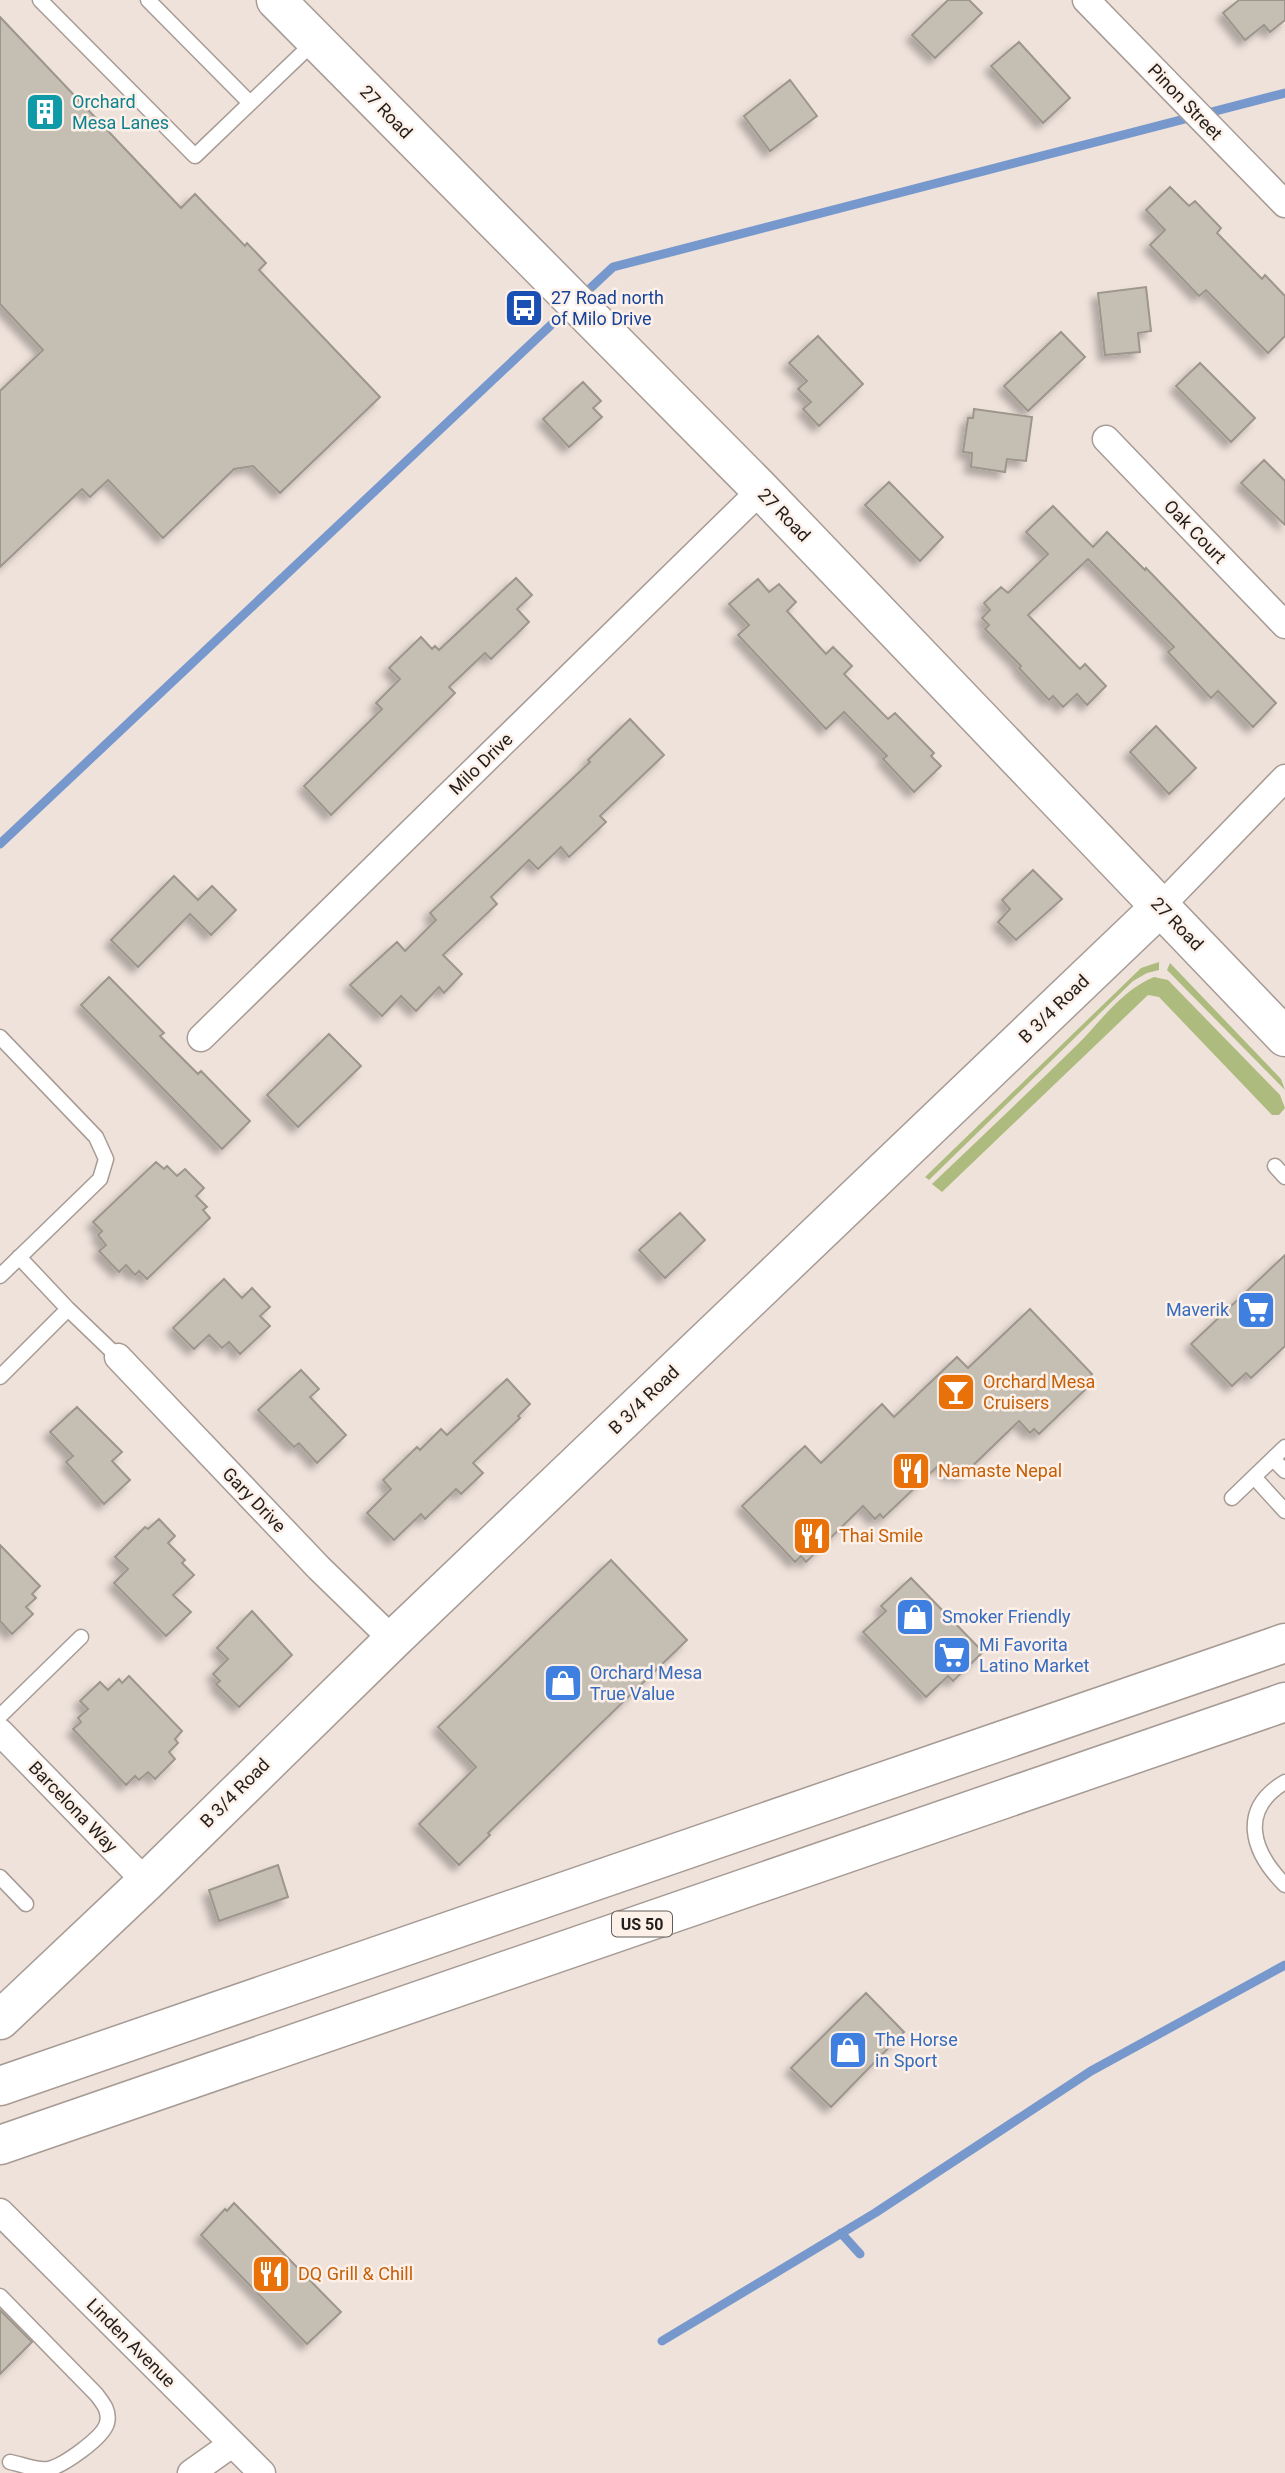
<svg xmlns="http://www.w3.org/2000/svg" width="1285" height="2473" font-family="Roboto,sans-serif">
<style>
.green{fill:#adbb7e}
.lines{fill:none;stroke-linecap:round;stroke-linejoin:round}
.stream{stroke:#7798cc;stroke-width:9}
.building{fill:#c5beb3;stroke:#9d968c;stroke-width:2;filter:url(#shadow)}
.lane-casing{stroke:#a79b95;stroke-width:17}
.street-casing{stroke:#a79b95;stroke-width:29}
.secondary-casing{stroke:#a79b95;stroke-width:41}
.highway-casing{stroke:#a79b95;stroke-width:41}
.lane{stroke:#fff;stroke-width:14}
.street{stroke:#fff;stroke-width:26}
.secondary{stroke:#fff;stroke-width:38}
.highway{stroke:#fff;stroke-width:38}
.labels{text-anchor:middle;stroke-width:5;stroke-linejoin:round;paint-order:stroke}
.shield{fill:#fcf0e8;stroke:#635d58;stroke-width:2}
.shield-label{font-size:16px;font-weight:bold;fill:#221e1b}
.culture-label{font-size:18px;fill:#0d838f;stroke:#fcf0e8;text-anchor:start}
.street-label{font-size:18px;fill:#221e1b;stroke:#fcf0e8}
.transit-label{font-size:18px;fill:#164399;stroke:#fcf0e8;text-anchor:start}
.shop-label{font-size:18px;fill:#366cbe;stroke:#fcf0e8;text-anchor:start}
.food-label{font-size:18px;fill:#c56008;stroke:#fcf0e8;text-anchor:start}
</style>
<defs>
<filter id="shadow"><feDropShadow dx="-6" dy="6" stdDeviation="3.5" flood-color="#0004"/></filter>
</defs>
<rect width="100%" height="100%" fill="#efe2db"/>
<path class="green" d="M 1159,962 L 1159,970 L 1147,973 L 1133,981 L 929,1180 L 925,1177 L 1141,968 Z
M 1170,963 L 1281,1079 L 1285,1090 L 1167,970 Z
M 1154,977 L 1168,980 L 1280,1095 L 1285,1108 L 1279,1115 L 1272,1115 L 1159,997 L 1148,995 L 942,1192 L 932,1184 C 981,1137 1030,1091 1078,1044 C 1102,1020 1122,990 1154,977 Z"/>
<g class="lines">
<path class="stream" d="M 582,296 L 613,267 L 1285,93
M 0,844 L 569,308
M 841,2233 L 860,2254
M 662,2341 L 875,2213 L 1091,2071 L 1285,1965"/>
</g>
<path class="building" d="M 948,0 L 969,0 L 982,13 L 935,58 L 912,35 Z
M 1239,0 L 1285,0 L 1285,20 L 1270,32 L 1264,25 L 1245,40 L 1223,13 Z
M 0,17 L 181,208 L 195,194 L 245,246 L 247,243 L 266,263 L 259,270 L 380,397 L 280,493 L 253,466 L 234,469 L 163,538 L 108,480 L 90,497 L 82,489 L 0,567 L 0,391 L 43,350 L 0,304 Z
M 1019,42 L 1070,98 L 1043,123 L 991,66 Z
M 790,80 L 817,116 L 770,151 L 744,116 Z
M 1170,187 L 1189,206 L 1195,201 L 1221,228 L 1217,233 L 1262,279 L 1265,275 L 1285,296 L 1285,336 L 1268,353 L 1206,290 L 1199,296 L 1150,245 L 1165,230 L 1146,210 Z
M 1146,287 L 1151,331 L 1138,333 L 1140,352 L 1105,355 L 1098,293 Z
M 1061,332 L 1085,357 L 1028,411 L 1004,386 Z
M 818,336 L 863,384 L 819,426 L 803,409 L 811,402 L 798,389 L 807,381 L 789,363 Z
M 1200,363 L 1255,418 L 1231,442 L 1176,386 Z
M 583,382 L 601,401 L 593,408 L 602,417 L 569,447 L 543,419 Z
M 974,409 L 1032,417 L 1026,461 L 1007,459 L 1005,472 L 971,467 L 972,453 L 963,452 L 968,418 L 973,418 Z
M 1264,460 L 1285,481 L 1285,525 L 1241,483 Z
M 889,482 L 943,537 L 920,561 L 865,505 Z
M 1053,506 L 1093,547 L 1107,532 L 1145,570 L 1146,568 L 1276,703 L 1253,727 L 1218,691 L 1211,698 L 1168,652 L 1174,647 L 1088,559 L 1028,615 L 1080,669 L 1085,664 L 1106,686 L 1087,705 L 1077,694 L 1063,707 L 1053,696 L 1049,700 L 1019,668 L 1021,666 L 985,629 L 989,625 L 982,618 L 990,610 L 984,603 L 1001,587 L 1008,593 L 1048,554 L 1026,532 Z
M 516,578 L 532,595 L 517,609 L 529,622 L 491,659 L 485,653 L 449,687 L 455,693 L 331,815 L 304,786 L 382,709 L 376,703 L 400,679 L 389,668 L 421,637 L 432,649 L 435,646 L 439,650 Z
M 758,579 L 769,592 L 779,584 L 796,602 L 787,611 L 826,654 L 833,647 L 852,666 L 844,674 L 888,719 L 895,713 L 934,753 L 931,756 L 941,766 L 914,792 L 883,759 L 887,756 L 844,712 L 826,729 L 738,635 L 749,625 L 729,604 Z
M 630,719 L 664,755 L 600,816 L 606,822 L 569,857 L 561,847 L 538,869 L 529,860 L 491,897 L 497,904 L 443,955 L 462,974 L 444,993 L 439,987 L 416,1011 L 401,996 L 382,1016 L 350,985 L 397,942 L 405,951 L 436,920 L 430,913 L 590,762 L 588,760 Z
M 1156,726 L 1196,768 L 1169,794 L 1130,752 Z
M 1033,870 L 1062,899 L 1016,940 L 998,922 L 1010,909 L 1002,900 Z
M 174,876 L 198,900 L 212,886 L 236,910 L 211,935 L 190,914 L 138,967 L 111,940 Z
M 109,977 L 164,1033 L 160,1036 L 198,1074 L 201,1071 L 250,1121 L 222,1149 L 81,1005 Z
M 329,1034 L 361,1066 L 298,1127 L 267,1095 Z
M 156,1162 L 164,1169 L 167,1166 L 177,1176 L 185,1169 L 204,1188 L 196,1196 L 207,1207 L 203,1210 L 210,1218 L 147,1279 L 139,1271 L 135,1275 L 126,1265 L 119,1272 L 99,1251 L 106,1245 L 98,1235 L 102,1231 L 93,1222 Z
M 680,1213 L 705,1240 L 665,1278 L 639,1250 Z
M 1285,1255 L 1285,1346 L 1251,1378 L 1246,1373 L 1232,1386 L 1191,1344 Z
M 224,1279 L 242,1298 L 252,1288 L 270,1307 L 260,1316 L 270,1326 L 240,1354 L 229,1342 L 222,1348 L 209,1335 L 194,1349 L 173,1328 Z
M 1030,1309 L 1092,1374 L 1087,1380 L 1091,1384 L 1039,1434 L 1034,1429 L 1030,1433 L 1019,1421 L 961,1477 L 956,1471 L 951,1476 L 940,1464 L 883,1518 L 880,1514 L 875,1519 L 863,1506 L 806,1562 L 801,1556 L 795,1562 L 742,1506 L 805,1446 L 821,1463 L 882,1404 L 894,1417 L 957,1357 L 968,1368 Z
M 301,1370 L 319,1389 L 310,1397 L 346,1435 L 317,1463 L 299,1443 L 294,1447 L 258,1410 Z
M 507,1379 L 530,1404 L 518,1416 L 520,1418 L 473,1463 L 483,1473 L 461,1494 L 456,1489 L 425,1519 L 421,1514 L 394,1540 L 367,1513 L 391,1489 L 383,1480 L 417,1447 L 420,1450 L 441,1429 L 447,1435 Z
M 77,1407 L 122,1452 L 112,1461 L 130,1480 L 104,1504 L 66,1462 L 73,1456 L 50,1432 Z
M 159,1519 L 175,1536 L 168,1543 L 185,1560 L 182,1563 L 194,1575 L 173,1595 L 191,1612 L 166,1636 L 114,1583 L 128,1569 L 115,1557 L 145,1527 L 148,1529 Z
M 0,1545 L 40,1586 L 32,1594 L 36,1598 L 26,1607 L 33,1614 L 12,1634 L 0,1621 Z
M 611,1560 L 687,1640 L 488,1833 L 490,1835 L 459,1865 L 419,1824 L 476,1767 L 438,1727 Z
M 911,1578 L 983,1652 L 953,1681 L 948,1676 L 926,1697 L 863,1632 L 886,1611 L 881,1606 Z
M 252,1611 L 292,1655 L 239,1707 L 216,1684 L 220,1681 L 213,1674 L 228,1659 L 217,1648 Z
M 129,1676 L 182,1731 L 175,1739 L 178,1743 L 169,1752 L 175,1759 L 155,1779 L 148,1772 L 139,1780 L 135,1776 L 126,1785 L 73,1729 L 81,1722 L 78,1718 L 88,1709 L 80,1701 L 100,1682 L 108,1690 L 119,1679 L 122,1683 Z
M 278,1865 L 288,1897 L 219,1921 L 209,1890 Z
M 866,1993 L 904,2032 L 831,2107 L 791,2068 Z
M 234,2203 L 341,2312 L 307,2344 L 201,2235 L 225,2209 L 227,2211 Z
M 0,2310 L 32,2342 L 0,2374 Z"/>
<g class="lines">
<g class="lane-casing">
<path id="lane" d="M 40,0 L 195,156 L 315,41
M 148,0 L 250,103
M 0,1037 L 96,1137 L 106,1159 L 100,1179 L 0,1276
M 1275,1166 L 1285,1177
M 68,1309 L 118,1357
M 0,1377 L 68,1309 L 19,1257
M 1273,1459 L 1285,1471
M 1254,1477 L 1285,1511
M 1232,1498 L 1285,1447
M 0,1716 L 81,1637
M 1285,1782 C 1238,1810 1252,1852 1285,1885
M 0,1877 L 26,1904
M 0,2296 L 96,2394 C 103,2403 110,2411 107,2423 C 103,2438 63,2466 48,2469 C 37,2471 21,2464 10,2462"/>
</g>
<g class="street-casing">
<path id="street" d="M 1086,0 L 1285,204
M 1106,439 L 1285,625
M 1160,907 L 1285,778
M 201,1038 L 761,490
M 118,1357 L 319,1568 L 393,1640
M 0,1732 L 146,1882
M 0,2212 L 262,2473
M 191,2473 L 232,2444"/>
</g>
<g class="secondary-casing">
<path id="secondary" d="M 276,0 L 761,490 L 1285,1037
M 0,2020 L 146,1882 L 393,1640 L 1160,907"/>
</g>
<g class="highway-casing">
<path id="highway" d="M 0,2086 L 1285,1643
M 0,2145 L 1285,1702"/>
</g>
<use href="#lane" class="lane"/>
<use href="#street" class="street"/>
<use href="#secondary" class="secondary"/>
<use href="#highway" class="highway"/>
</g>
<defs>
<g id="building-square" transform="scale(2.0125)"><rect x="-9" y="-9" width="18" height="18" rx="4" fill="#0f9aa8" stroke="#fcf0e8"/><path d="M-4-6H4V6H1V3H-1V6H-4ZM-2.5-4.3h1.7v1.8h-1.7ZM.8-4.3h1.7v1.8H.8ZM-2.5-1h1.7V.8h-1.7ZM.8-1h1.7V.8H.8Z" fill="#fff"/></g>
<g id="bus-square" transform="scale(2.0125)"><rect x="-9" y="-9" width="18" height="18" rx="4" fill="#1a4fb4" stroke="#fcf0e8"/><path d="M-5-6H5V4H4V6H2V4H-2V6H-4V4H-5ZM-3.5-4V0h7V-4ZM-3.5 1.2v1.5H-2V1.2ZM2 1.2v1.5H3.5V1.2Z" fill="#fff"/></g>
<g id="supermarket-square" transform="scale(2.0125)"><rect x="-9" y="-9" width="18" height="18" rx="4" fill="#3f7fe0" stroke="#fcf0e8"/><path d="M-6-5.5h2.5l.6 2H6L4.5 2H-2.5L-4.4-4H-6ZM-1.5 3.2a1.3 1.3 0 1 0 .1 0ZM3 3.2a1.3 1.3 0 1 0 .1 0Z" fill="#fff"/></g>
<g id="bar-square" transform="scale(2.0125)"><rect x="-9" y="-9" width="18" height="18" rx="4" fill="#e8710a" stroke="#fcf0e8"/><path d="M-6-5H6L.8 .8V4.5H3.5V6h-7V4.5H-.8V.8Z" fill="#fff"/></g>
<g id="restaurant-square" transform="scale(2.0125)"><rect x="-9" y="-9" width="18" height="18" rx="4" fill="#e8710a" stroke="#fcf0e8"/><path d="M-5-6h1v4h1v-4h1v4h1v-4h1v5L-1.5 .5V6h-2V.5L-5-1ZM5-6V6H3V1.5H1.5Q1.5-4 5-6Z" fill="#fff"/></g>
<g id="shop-square" transform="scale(2.0125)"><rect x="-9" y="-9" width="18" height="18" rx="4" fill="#3f7fe0" stroke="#fcf0e8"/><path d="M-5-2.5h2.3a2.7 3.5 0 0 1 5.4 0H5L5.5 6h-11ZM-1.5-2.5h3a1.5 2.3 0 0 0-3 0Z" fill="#fff"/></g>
</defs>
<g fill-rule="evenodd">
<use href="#building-square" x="45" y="112"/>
<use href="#bus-square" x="524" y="308"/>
<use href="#supermarket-square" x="1256" y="1310"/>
<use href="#bar-square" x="956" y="1392"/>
<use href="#restaurant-square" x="911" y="1471"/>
<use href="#restaurant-square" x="812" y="1536"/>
<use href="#shop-square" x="915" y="1617"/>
<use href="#supermarket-square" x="952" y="1655"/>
<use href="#shop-square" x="563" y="1683"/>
<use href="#shop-square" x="848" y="2050"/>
<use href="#restaurant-square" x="271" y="2274"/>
</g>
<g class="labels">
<rect class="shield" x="612" y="1911.5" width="60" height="25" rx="5"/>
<g class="shield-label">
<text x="642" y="1930">US 50</text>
</g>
<g class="culture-label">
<text x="72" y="108">Orchard<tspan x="72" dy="21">Mesa Lanes</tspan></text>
</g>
<g class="street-label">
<text transform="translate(1185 102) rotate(46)" y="6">Pinon Street</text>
<text transform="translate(386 112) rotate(46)" y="6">27 Road</text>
<text transform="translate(784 515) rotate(46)" y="6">27 Road</text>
<text transform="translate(1195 532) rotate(46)" y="6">Oak Court</text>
<text transform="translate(481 764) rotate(-44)" y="6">Milo Drive</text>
<text transform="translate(1177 924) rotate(46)" y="6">27 Road</text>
<text transform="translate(1054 1009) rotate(-44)" y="6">B 3/4 Road</text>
<text transform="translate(644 1400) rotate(-44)" y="6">B 3/4 Road</text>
<text transform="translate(254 1500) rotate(46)" y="6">Gary Drive</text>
<text transform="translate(235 1793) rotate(-45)" y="6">B 3/4 Road</text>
<text transform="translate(73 1807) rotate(46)" y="6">Barcelona Way</text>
<text transform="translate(131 2343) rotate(45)" y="6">Linden Avenue</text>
</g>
<g class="transit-label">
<text x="551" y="304">27 Road north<tspan x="551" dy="21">of Milo Drive</tspan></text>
</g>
<g class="shop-label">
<text x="1229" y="1316" text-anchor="end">Maverik</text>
<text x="942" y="1623">Smoker Friendly</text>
<text x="979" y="1651">Mi Favorita<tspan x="979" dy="21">Latino Market</tspan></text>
<text x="590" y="1679">Orchard Mesa<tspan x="590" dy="21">True Value</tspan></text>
<text x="875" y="2046">The Horse<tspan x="875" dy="21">in Sport</tspan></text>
</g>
<g class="food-label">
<text x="983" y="1388">Orchard Mesa<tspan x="983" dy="21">Cruisers</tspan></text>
<text x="938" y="1477">Namaste Nepal</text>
<text x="839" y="1542">Thai Smile</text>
<text x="298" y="2280">DQ Grill &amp; Chill</text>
</g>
</g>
</svg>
